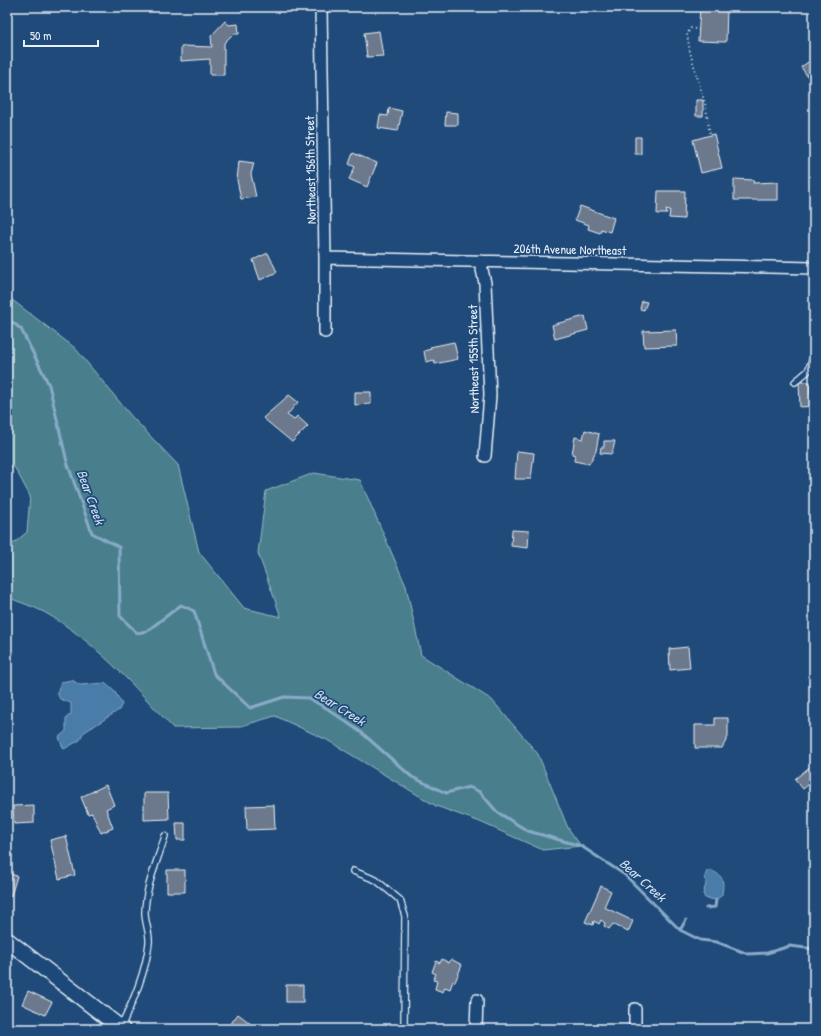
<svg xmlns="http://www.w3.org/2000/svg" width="821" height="1036" font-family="'Patrick Hand',sans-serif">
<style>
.green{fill:#4a7f8d;stroke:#99b8c2}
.water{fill:#4a7ca8;stroke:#89abc8}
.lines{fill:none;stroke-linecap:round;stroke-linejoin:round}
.stream{stroke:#89abc8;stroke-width:3}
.building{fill:#6c788b;stroke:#e8f1f8}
.lane-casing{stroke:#e8f1f8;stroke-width:8}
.street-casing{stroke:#e8f1f8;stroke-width:14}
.secondary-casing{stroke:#e8f1f8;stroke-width:18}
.path{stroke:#e8f1f8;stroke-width:2;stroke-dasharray:1 3;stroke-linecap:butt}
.lane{stroke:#1f4a7a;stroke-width:5.5}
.street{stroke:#1f4a7a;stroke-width:11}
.secondary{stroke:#1f4a7a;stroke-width:15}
.labels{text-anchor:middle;stroke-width:3.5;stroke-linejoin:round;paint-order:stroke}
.street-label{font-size:13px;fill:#e8f1f8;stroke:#1f4a7a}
.water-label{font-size:14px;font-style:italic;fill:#d0dfec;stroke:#1f4a7a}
</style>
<rect width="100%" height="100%" fill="#1f4a7a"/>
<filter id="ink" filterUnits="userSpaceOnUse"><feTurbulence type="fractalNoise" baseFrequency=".025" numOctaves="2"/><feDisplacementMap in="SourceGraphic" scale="8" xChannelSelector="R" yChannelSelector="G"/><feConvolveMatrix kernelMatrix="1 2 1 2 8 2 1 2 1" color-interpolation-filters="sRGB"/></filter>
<g filter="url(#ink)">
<path class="green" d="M 7,296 L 75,348 L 132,417 L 178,465 L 199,552 L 244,608 L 281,617 L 258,553 L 266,491 L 314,473 L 360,480 L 406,586 L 421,655 L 492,700 L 538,754 L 568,828 L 581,846 L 543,850 L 480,822 L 436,806 L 327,740 L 275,716 L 238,727 L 173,728 C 134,686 94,640 44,612 C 32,606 19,602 7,597 L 7,549 L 27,532 L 30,496 L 15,468 L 7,464 Z"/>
<path class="water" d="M 72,680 L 80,685 L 105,683 L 115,692 L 122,704 L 119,710 L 83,733 L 80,740 L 64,749 L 61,743 L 59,737 L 66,731 L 66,718 L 71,714 L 71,703 L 60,699 L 57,693 L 61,682 Z
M 711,870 C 724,877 724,880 722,895 L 716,900 L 705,898 L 703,894 L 706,884 L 705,876 L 707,871 Z"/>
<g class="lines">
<path class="stream" d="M 7,318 L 21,329 L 49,385 L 67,462 L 92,533 L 119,547 L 120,616 L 137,633 L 147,631 L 181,605 L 194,611 L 214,674 L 250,708 L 284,697 L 308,698 L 328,709 L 362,733 L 412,777 L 446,793 L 469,787 L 480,792 L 497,812 L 528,831 L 581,846 L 625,875 L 680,930 L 700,940 L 717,942 L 748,954 L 767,953 L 790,946 L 814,949
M 706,908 L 715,907 L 716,900
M 680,930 L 686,920"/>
</g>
<path class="building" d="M 700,7 L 727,7 L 726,42 L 698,41 Z
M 225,21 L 229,25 L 238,24 L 239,34 L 233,34 L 224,43 L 224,75 L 210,75 L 210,59 L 181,61 L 181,46 L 212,47 L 211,36 Z
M 379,31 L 383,56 L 367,57 L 364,33 Z
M 814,58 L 814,77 L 810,80 L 801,67 Z
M 696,100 L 703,100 L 703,116 L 696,116 Z
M 389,108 L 402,111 L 398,131 L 378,128 L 380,115 L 388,116 Z
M 446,112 L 458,113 L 458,125 L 445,125 Z
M 714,134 L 722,168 L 701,173 L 693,140 Z
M 635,137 L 641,137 L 641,154 L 635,154 Z
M 353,153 L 377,163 L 367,187 L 349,179 L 355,167 L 349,164 Z
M 239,161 L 254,163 L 251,174 L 256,197 L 241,199 L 237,180 Z
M 734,179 L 754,180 L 753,183 L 778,182 L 778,200 L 734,200 Z
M 814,182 L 814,198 L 811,198 L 811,183 Z
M 658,191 L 685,191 L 684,219 L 669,218 L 670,210 L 666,209 L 667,214 L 657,214 Z
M 580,206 L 614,218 L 610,232 L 601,229 L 600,233 L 588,229 L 589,225 L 575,220 Z
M 268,253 L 277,272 L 260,280 L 253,260 Z
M 642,301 L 647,302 L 644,310 L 640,309 Z
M 585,316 L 588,330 L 555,339 L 552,325 Z
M 676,330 L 677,346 L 644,347 L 643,331 Z
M 454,342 L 458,359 L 435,364 L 434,360 L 426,362 L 424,351 L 431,349 L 430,347 Z
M 799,382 L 810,382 L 810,393 L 814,393 L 814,406 L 800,407 Z
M 355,392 L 371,392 L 371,404 L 355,405 Z
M 289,395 L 298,402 L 287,415 L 294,420 L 297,416 L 308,426 L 292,442 L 263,418 Z
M 585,430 L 599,434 L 596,451 L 589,464 L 574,461 L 575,455 L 572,454 L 575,437 L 583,439 Z
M 604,441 L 615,441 L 612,454 L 600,453 L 601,447 L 604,447 Z
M 517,451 L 534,453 L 531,479 L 515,479 Z
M 512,530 L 529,531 L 528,548 L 511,546 Z
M 688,647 L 690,668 L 670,670 L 669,649 Z
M 715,718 L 728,718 L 728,737 L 722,748 L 695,748 L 695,725 L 715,725 Z
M 812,765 L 814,768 L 814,780 L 803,789 L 795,779 Z
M 106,785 L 114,805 L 106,809 L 113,828 L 101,833 L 92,813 L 88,814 L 81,797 Z
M 144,793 L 168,793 L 169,819 L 144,820 Z
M 34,805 L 34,823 L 14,824 L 13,806 Z
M 274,805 L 275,829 L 247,830 L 246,806 Z
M 176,823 L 185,823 L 185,840 L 177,840 Z
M 66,836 L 75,875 L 59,879 L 50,840 Z
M 167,870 L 185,870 L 185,892 L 167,892 Z
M 7,873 L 17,876 L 11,896 L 7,895 Z
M 601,886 L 611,891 L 604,907 L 633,921 L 628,932 L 613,924 L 609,929 L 604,926 L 605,923 L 601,920 L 599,924 L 594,921 L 593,925 L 585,922 Z
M 442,959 L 449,963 L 451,959 L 462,965 L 455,982 L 453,981 L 450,989 L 445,987 L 443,992 L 435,989 L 437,981 L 433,980 L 436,974 L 432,972 L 436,961 L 440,963 Z
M 7,970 L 13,972 L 11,984 L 7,983 Z
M 286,985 L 303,985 L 303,1002 L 286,1002 Z
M 28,991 L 52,1002 L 45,1015 L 22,1004 Z
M 238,1014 L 250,1023 L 245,1029 L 227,1029 Z"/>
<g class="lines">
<g class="lane-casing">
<path id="lane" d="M 795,382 L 808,371 L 814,355
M 353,871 L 376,880 L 400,900 L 405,916 L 404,1029
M 121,1027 C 133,1001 146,972 149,943 C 150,933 145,923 145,913 C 145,887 158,860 165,836"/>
</g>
<g class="street-casing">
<path id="street" d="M 321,7 L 325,258 L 325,332
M 325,258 L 814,268
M 480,261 L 485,283 L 490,395 L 485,456
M 476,1029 L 477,1000
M 635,1029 L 635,1009"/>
</g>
<g class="secondary-casing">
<path id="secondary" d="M 7,940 L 122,1029"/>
</g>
<path class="path" d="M 699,30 L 691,28 L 687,34 L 690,52 L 706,107 L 710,136"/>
<use href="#lane" class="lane"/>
<use href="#street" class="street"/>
<use href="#secondary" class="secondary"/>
</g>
</g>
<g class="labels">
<g class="street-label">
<text transform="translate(310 170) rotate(-91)" y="5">Northeast 156th Street</text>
<text transform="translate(570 249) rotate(1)" y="5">206th Avenue Northeast</text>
<text transform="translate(473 359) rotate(-91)" y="5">Northeast 155th Street</text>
</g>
<g class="water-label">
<text transform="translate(91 497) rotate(70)" y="5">Bear Creek</text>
<text transform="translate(340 707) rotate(32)" y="5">Bear Creek</text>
<text transform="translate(643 880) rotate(42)" y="5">Bear Creek</text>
</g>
</g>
<rect width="821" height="1036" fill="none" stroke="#1f4a7a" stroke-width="24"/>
<rect x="12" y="12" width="797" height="1012" fill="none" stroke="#e8f1f8" stroke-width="1.5" filter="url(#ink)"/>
<path d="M24 40v6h74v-6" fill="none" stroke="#e8f1f8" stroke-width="2"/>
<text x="30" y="40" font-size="12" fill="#e8f1f8" stroke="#1f4a7a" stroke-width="3" paint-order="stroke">50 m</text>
</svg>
